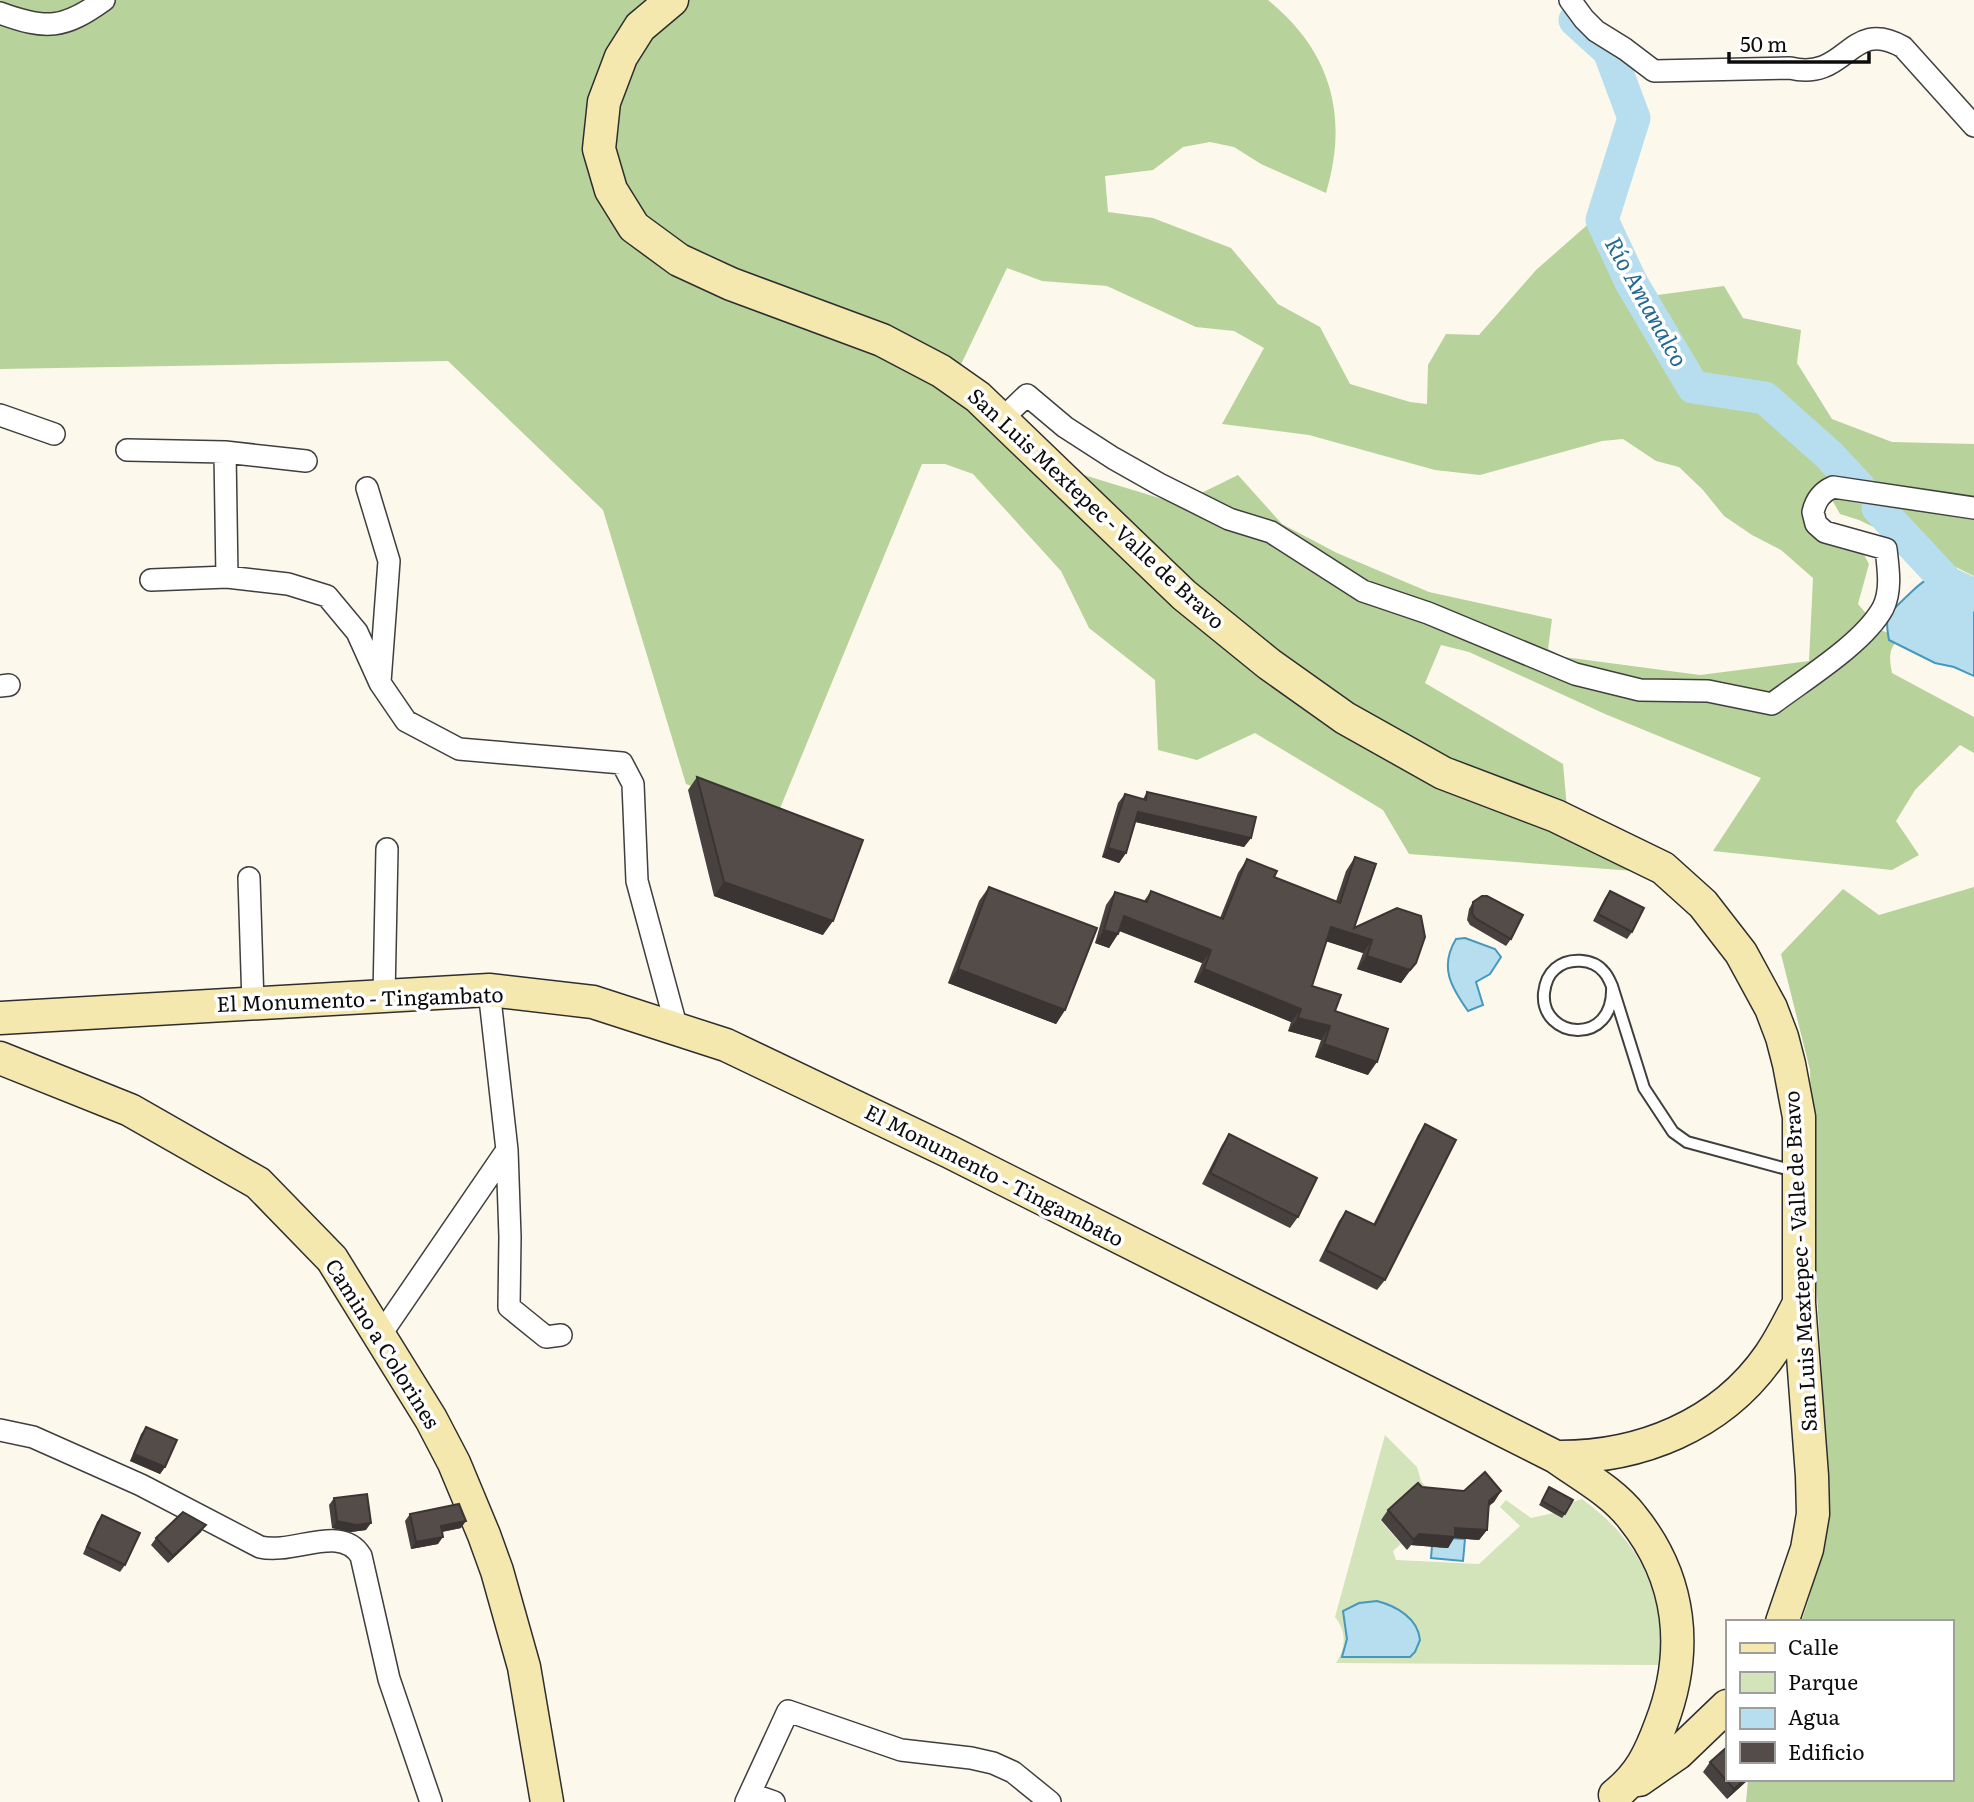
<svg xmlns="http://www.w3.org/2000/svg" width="1974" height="1802" font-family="Literata,serif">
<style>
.green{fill:#d3e3ba}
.forest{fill:#b8d29b;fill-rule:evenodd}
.water{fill:#b7deee;stroke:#4698bd;stroke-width:2}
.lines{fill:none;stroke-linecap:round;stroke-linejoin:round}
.river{stroke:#b7deee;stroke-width:33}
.lane-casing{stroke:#3f3f3f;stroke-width:14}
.street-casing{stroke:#3f3f3f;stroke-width:24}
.secondary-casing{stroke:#2e2e2e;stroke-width:35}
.lane{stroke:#fff;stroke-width:10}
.street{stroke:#fff;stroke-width:21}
.secondary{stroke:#f5e8af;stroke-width:32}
.wall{fill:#47413f}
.shaded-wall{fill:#3a3533}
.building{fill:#534c49;stroke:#3a3533;stroke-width:2}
.labels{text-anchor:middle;stroke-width:7;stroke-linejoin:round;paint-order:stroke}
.street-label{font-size:21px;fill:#0c0c0c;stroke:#fff}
.water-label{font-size:23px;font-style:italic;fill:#24698e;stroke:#fff}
</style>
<rect width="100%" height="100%" fill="#fdf8ec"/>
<path class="green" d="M 1385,1435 L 1417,1467 L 1421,1481 L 1430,1492 L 1412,1493 L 1380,1520 L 1401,1544 L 1393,1551 L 1396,1560 L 1479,1564 L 1520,1526 L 1500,1507 L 1506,1500 L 1531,1518 L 1554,1513 L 1562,1518 L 1570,1503 L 1582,1499 C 1640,1541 1665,1593 1660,1665 L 1336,1663 C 1346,1648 1347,1632 1335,1617 Z"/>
<path class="forest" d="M 0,0 L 1268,0 C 1331,51 1349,116 1326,193 L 1261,164 L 1234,147 L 1210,142 L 1183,147 L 1153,170 L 1105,176 L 1108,212 L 1153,218 L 1231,248 L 1278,304 L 1320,327 L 1350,384 L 1410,402 L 1427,404 L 1428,365 L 1446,334 L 1479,335 L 1536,270 L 1602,212 L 1643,297 L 1724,286 L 1743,318 L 1801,330 L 1797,363 L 1832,419 L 1892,442 L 1974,444 L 1974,576 L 1859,520 L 1840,514 L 1831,498 L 1818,485 L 1807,497 L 1803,513 L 1862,551 L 1869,564 L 1858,604 L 1880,630 L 1901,637 C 1888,648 1889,657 1892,673 L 1974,717 L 1974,753 L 1960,745 L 1915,790 L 1896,821 L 1919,855 L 1892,870 L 1713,851 L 1761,778 L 1605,714 L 1469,652 L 1441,645 L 1425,683 L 1563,764 L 1569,830 L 1660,873 L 1409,854 L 1383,810 L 1255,733 L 1197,760 L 1158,750 L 1155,680 L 1089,628 L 1061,571 L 973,474 L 945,464 L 922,464 L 776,818 L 686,784 L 603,510 L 448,361 L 0,369 ZM 1007,268 L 1042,281 L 1107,286 L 1196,327 L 1234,331 L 1264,348 L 1222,424 L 1309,435 L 1435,470 L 1480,475 L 1602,441 L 1623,439 L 1656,461 L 1679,467 L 1703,490 L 1724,516 L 1752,535 L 1781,550 L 1813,578 L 1809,661 L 1700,675 L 1564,657 L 1548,649 L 1552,619 L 1429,592 L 1337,553 L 1282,524 L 1238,475 L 1179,504 L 1041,462 L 955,377 Z
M 1974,887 L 1974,1802 L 1746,1802 L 1748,1780 L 1752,1779 L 1951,1779 L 1951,1622 L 1801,1622 C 1819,1574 1827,1524 1828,1473 L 1815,1263 L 1810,1070 L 1781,954 L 1843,889 L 1879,915 Z"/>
<path class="water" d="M 1931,577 L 1957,578 L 1974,592 L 1974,676 L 1954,667 L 1935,663 L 1889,640 C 1884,614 1888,615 1905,598 C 1915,589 1918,584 1931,577 Z
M 1465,938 L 1495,949 L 1501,957 L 1490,974 L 1476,982 L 1483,1005 L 1468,1011 C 1451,987 1439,967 1456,939 Z
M 1448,1538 L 1465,1539 L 1463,1561 L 1431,1558 L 1432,1546 L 1447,1547 Z
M 1377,1601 C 1396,1606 1418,1618 1420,1640 L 1415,1652 L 1410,1657 L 1342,1657 L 1347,1639 L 1343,1611 L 1359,1603 Z"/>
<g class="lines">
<path class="river" d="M 1575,20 L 1609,51 L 1634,118 L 1602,220 L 1631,282 L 1693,387 L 1765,398 L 1828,454 L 1859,487
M 1878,508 L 1948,583 L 1974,595"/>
<g class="lane-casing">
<path id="lane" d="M 1612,986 C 1615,1048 1540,1039 1544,993 C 1545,984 1548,975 1555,969 C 1568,957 1593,958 1604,972 C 1608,976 1610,982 1612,986 L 1644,1088 L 1673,1132 L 1687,1142 L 1794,1171"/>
</g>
<g class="street-casing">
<path id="street" d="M 1570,0 L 1584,19 L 1596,31 L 1625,49 L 1654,71 L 1790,68 C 1848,82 1849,16 1903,47 L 1974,126
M 0,13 C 46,30 64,29 104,0
M 0,415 L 54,434
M 1002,419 L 1027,395 L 1065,427 L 1113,458 L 1159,484 L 1229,519 L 1271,532 L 1363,591 L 1428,613 L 1575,674 L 1640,690 L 1708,691 L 1772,704 C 1805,679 1864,643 1883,608 C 1892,590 1888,567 1886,549 L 1825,532 L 1816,524 L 1813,512 C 1816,499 1822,492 1833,487 L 1974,508
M 127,450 L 225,452 L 306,461
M 225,452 L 227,577
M 367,488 L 389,561 L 380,682
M 151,580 L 227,577 L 288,584 L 327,596 L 357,632 L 380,683 L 406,721 L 459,749 L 622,763 L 633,784 L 637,881 L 677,1029
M 0,686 L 9,685
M 249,878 L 253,1004
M 489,990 L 507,1150 L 510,1237 L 509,1307 L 546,1337 L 561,1335
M 384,996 L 387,849
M 379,1337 L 507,1150
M 0,1430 L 33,1437 L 141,1485 L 260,1547 C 294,1555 341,1523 361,1556 L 389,1679 L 431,1802
M 751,1794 L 774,1802
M 746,1802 L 788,1711 L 901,1750 L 971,1758 L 993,1763 L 1013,1772 L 1050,1802"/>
</g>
<g class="secondary-casing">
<path id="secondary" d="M 672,0 L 640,27 L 621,57 L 604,102 L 599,149 L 611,190 L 634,227 L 679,260 L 731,284 L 882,340 L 941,371 L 978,397 L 1184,595 L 1269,664 L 1345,718 L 1443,773 L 1556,816 L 1663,868 L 1703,904 L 1741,953 L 1771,1008 L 1782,1037 L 1789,1064 L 1799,1117 L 1799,1303 L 1812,1476 L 1813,1514 L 1807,1549 L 1782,1622
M 0,1018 L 489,990 L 593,1002 L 726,1045 L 950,1152 L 1556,1457 C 1581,1475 1613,1492 1632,1517 C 1682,1579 1689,1651 1661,1724 C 1650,1754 1640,1775 1615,1795
M 0,1058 L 130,1110 L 258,1183 L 332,1259 L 431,1419 L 454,1463 L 484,1535 L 497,1571 L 524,1667 L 547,1802
M 1556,1457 C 1639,1458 1721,1426 1770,1355 C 1781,1339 1790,1321 1799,1303
M 1639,1780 L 1678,1753 L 1727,1706"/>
</g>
<use href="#lane" class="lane"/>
<use href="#street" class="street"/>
<use href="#secondary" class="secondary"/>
</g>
<path class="wall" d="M 697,777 L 823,935 L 714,896 L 688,790 Z
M 1147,792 L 1251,838 L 1244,847 L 1135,822 L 1126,853 L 1119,863 L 1102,857 L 1118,803 L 1125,794 L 1143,799 Z
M 1355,857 L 1354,928 L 1397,908 L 1406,976 L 1401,983 L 1357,969 L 1363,953 L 1326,941 L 1312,986 L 1335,1011 L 1368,1075 L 1315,1057 L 1321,1040 L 1288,1031 L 1291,1022 L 1194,982 L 1202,963 L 1119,931 L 1118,934 L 1109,948 L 1095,943 L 1106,905 L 1115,892 L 1144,901 L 1151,891 L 1220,918 L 1238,873 L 1247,859 L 1274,877 L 1336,901 L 1346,871 Z
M 989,887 L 1065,1010 L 1056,1024 L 948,983 L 979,901 Z
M 1610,891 L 1632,932 L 1627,939 L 1593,921 L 1605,898 Z
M 1473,902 L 1511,939 L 1506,946 L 1470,925 L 1467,920 L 1469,909 Z
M 1425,1124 L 1385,1280 L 1377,1290 L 1319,1261 L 1339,1221 L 1346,1211 L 1373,1225 L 1418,1135 Z
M 1229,1134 L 1298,1217 L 1290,1228 L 1202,1184 L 1222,1145 Z
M 146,1427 L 165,1467 L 160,1474 L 130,1461 L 141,1434 Z
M 1422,1487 L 1464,1491 L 1501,1491 L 1494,1502 L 1488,1506 L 1487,1530 L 1479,1540 L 1454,1538 L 1448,1548 L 1411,1545 L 1407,1550 L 1381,1520 L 1388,1510 Z
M 1549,1487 L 1565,1514 L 1562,1518 L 1539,1505 Z
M 334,1498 L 366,1530 L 351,1532 L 332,1528 L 329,1505 Z
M 410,1514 L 461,1528 L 442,1532 L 438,1544 L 411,1549 L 405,1521 Z
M 102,1515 L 125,1565 L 120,1572 L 83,1554 L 97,1522 Z
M 201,1532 L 168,1563 L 151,1545 L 156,1538 Z
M 1710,1762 L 1749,1779 L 1727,1799 L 1703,1772 Z"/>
<path class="shaded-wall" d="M 1138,812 L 1251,838 L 1244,847 L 1132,821 Z
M 1108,848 L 1126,853 L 1119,863 L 1102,857 Z
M 724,882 L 833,921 L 823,935 L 714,896 Z
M 1124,916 L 1211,950 L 1202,963 L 1115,929 Z
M 1331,927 L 1372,940 L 1363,953 L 1322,940 Z
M 1104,930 L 1118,934 L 1109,948 L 1095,943 Z
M 1367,956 L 1416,963 L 1401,983 L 1357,969 Z
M 958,969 L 1065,1010 L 1056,1024 L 948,983 Z
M 1204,969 L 1301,1009 L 1291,1022 L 1194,982 Z
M 1298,1018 L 1330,1026 L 1321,1040 L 1288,1031 Z
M 1324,1044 L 1377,1062 L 1368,1075 L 1315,1057 Z
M 134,1454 L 165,1467 L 160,1474 L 130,1461 Z
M 1501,1491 L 1494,1502 L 1482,1512 L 1489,1501 Z
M 337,1521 L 371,1523 L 366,1530 L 351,1532 L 332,1528 Z
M 466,1521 L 461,1528 L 436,1533 L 441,1526 Z
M 206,1525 L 201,1532 L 168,1563 L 173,1556 Z
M 1455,1528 L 1487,1530 L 1479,1540 L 1454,1538 L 1448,1548 L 1411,1545 L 1407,1550 L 1419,1534 Z
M 443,1537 L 438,1544 L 411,1549 L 416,1542 Z
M 1745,1779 L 1749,1779 L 1727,1799 L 1734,1789 Z"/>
<path class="building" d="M 697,777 L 863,840 L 833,921 L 724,882 Z
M 1147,792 L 1256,817 L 1251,838 L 1138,812 L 1126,853 L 1108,848 L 1125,794 L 1146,800 Z
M 1355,857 L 1376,864 L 1354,928 L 1397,908 L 1421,916 L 1425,937 L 1416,963 L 1410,970 L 1367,956 L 1372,940 L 1331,927 L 1312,986 L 1341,995 L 1335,1011 L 1388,1029 L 1377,1062 L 1324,1044 L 1330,1026 L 1298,1018 L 1301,1009 L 1204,969 L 1211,950 L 1124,916 L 1118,934 L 1104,930 L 1115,892 L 1147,902 L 1151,891 L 1223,919 L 1247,859 L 1277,871 L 1274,877 L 1340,903 Z
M 989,887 L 1097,928 L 1065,1010 L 958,969 Z
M 1610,891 L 1644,908 L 1632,932 L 1598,914 Z
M 1482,896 L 1487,896 L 1523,915 L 1511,939 L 1475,918 L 1472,913 L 1473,902 Z
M 1425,1124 L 1456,1140 L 1385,1280 L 1326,1250 L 1346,1211 L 1375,1225 Z
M 1229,1134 L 1317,1178 L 1298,1217 L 1210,1173 Z
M 146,1427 L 177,1440 L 165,1467 L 134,1454 Z
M 1485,1472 L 1501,1491 L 1489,1501 L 1487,1530 L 1455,1528 L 1455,1537 L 1419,1534 L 1414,1540 L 1388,1510 L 1418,1483 L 1422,1487 L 1464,1491 Z
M 1549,1487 L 1573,1500 L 1565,1514 L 1542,1501 Z
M 367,1494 L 371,1523 L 356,1525 L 337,1521 L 334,1498 Z
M 459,1504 L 466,1521 L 441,1526 L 443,1537 L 416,1542 L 410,1514 Z
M 183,1512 L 206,1525 L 173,1556 L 156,1538 Z
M 102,1515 L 140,1533 L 125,1565 L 87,1547 Z
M 1727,1747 L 1727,1779 L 1745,1779 L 1734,1789 L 1710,1762 Z"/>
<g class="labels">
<g class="street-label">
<text transform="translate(1096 509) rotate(43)" y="7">San Luis Mextepec - Valle de Bravo</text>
<text transform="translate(360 1000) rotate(-2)" y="7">El Monumento - Tingambato</text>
<text transform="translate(994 1176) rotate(27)" y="7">El Monumento - Tingambato</text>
<text transform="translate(1801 1261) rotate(-93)" y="7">San Luis Mextepec - Valle de Bravo</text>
<text transform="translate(382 1344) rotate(58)" y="7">Camino a Colorines</text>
</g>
<g class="water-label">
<text transform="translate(1646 302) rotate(61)" y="8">Río Amanalco</text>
</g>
</g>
<rect x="1726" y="1620" width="228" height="161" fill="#ffffff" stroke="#9e9e9e" stroke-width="2"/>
<rect x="1740" y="1643" width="35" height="10" fill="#f5e8af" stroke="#9e9e9e" stroke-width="2"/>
<text x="1788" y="1655" font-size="21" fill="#0c0c0c">Calle</text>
<rect x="1740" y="1672" width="35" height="21" fill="#d3e3ba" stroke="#9e9e9e" stroke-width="2"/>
<text x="1788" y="1690" font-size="21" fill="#0c0c0c">Parque</text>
<rect x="1740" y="1708" width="35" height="21" fill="#b7deee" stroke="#9e9e9e" stroke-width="2"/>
<text x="1788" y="1725" font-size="21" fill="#0c0c0c">Agua</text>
<rect x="1740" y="1742" width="35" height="21" fill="#534c49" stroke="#9e9e9e" stroke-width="2"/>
<text x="1788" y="1760" font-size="21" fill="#0c0c0c">Edificio</text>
<path d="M1729 52v10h140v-10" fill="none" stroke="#0c0c0c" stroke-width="3.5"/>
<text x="1740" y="52" font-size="21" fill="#0c0c0c" stroke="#ffffff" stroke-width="5" paint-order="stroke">50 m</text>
</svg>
